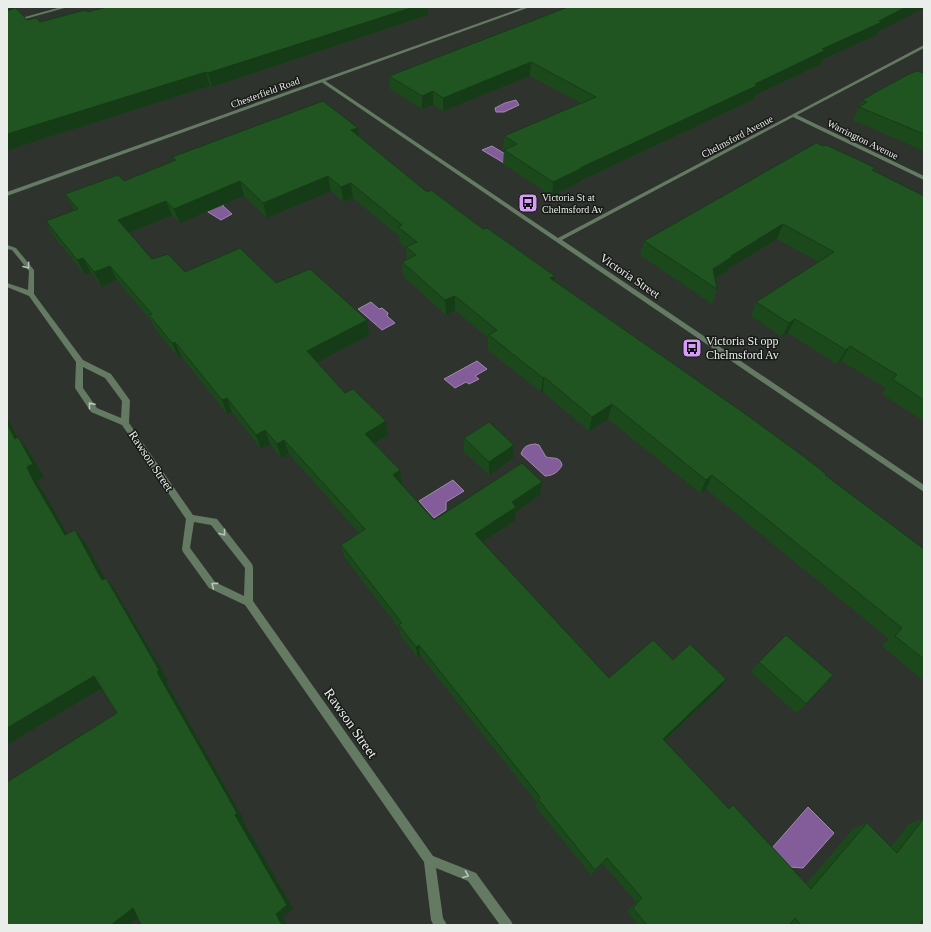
<svg xmlns="http://www.w3.org/2000/svg" width="931" height="932" font-family="Georgia,serif">
<style>
.water{fill:#835d99;stroke:#a288b1}
.lines{fill:none;stroke-linecap:round;stroke-linejoin:round}
.minor{fill:#647a63;fill-rule:evenodd}
.tertiary{fill:#647a63;fill-rule:evenodd}
.wall{fill:#1c491c}
.shaded-wall{fill:#163c17}
.building{fill:#205521;stroke:#163c17}
.oneway{stroke:#bbc5bb}
.labels{text-anchor:middle;stroke-width:3;stroke-linejoin:round;paint-order:stroke}
.far-street-label{font-size:10px;fill:#eaeeea;stroke:#181a18}
.far-poi-label{font-size:10px;fill:#eaeeea;stroke:#181a18;text-anchor:start}
.street-label{font-size:12px;fill:#eaeeea;stroke:#181a18}
.poi-label{font-size:12px;fill:#eaeeea;stroke:#181a18;text-anchor:start}
.near-street-label{font-size:14px;fill:#eaeeea;stroke:#181a18}
</style>
<rect width="100%" height="100%" fill="#2e342d"/>
<path class="water" d="M 516,100 L 519,105 L 504,112 L 496,112 L 495,108 L 505,103 Z
M 492,146 L 510,157 L 504,163 L 482,150 Z
M 224,201 L 223,206 L 232,214 L 221,220 L 208,212 L 206,205 Z
M 371,302 L 379,309 L 382,308 L 388,313 L 387,316 L 395,323 L 382,330 L 358,309 Z
M 477,361 L 487,369 L 475,376 L 479,379 L 469,384 L 466,382 L 455,388 L 444,379 Z
M 535,444 L 539,445 L 546,457 C 553,459 560,456 562,465 C 559,472 552,476 545,476 L 521,454 C 524,446 527,445 535,444 Z
M 453,480 L 464,491 L 446,502 L 446,510 L 434,518 L 419,501 Z
M 808,807 L 834,833 L 803,868 L 790,867 L 772,848 Z"/>
<g class="lines">
<path class="minor" d="M 61,7 L 68,7 L 7,24 L 7,22 Z
M 924,45 L 924,48 L 797,115 L 924,176 L 924,180 L 793,117 L 562,240 L 924,485 L 924,492 L 320,81 L 324,80 L 558,238 Z
M 7,245 L 16,248 L 34,270 L 34,294 L 83,360 L 111,374 L 129,399 L 130,401 L 129,423 L 193,515 L 217,519 L 252,564 L 253,567 L 253,601 L 433,856 L 476,873 L 511,921 L 513,925 L 500,925 L 468,881 L 436,868 L 443,918 L 447,925 L 433,924 L 431,920 L 424,862 L 245,605 L 209,588 L 183,552 L 182,549 L 186,519 L 122,425 L 91,412 L 75,388 L 76,362 L 29,296 L 7,287 L 7,283 L 28,290 L 29,271 L 12,250 L 7,249 ZM 83,367 L 105,378 L 122,401 L 121,418 L 97,408 L 83,388 ZM 194,522 L 211,525 L 245,568 L 244,596 L 215,582 L 190,548 Z"/>
<path class="tertiary" d="M 524,7 L 530,7 L 7,196 L 7,192 Z"/>
</g>
<path class="wall" d="M 7,7 L 14,7 L 15,9 L 27,20 L 40,22 L 87,12 L 428,15 L 212,87 L 210,86 L 45,138 L 7,151 Z
M 568,7 L 878,32 L 877,35 L 823,59 L 821,64 L 755,95 L 754,99 L 580,181 L 580,182 L 552,196 L 503,164 L 504,150 L 503,149 L 504,136 L 581,103 L 530,76 L 443,111 L 433,105 L 422,109 L 390,89 L 389,76 Z
M 923,73 L 924,73 L 924,151 L 853,120 L 862,100 Z
M 359,136 L 427,192 L 483,229 L 554,281 L 826,474 L 825,476 L 924,549 L 924,681 L 882,646 L 889,639 L 706,489 L 700,493 L 608,419 L 589,431 L 543,392 L 541,392 L 488,350 L 488,338 L 455,310 L 446,315 L 403,276 L 402,262 L 407,259 L 406,248 L 399,242 L 399,236 L 353,198 L 343,202 L 331,191 L 267,218 L 244,196 L 180,223 L 172,215 L 129,233 L 152,259 L 185,272 L 276,283 L 367,320 L 369,335 L 317,362 L 345,393 L 388,435 L 374,444 L 402,483 L 401,484 L 434,520 L 542,482 L 540,495 L 516,512 L 515,520 L 482,542 L 609,678 L 673,660 L 726,679 L 719,689 L 664,741 L 729,809 L 733,805 L 806,884 L 853,829 L 867,823 L 891,847 L 909,824 L 924,818 L 919,925 L 638,925 L 627,911 L 636,902 L 603,864 L 591,875 L 535,806 L 537,803 L 420,655 L 418,658 L 401,636 L 399,628 L 344,557 L 341,545 L 359,533 L 289,454 L 281,458 L 270,444 L 261,449 L 232,412 L 227,414 L 181,356 L 179,358 L 156,330 L 152,322 L 117,280 L 102,287 L 91,272 L 85,275 L 54,236 L 46,221 L 74,210 L 65,194 L 124,181 L 173,161 L 172,157 Z
M 823,146 L 876,168 L 874,171 L 924,196 L 924,421 L 882,394 L 886,388 L 841,361 L 837,364 L 788,333 L 782,337 L 751,316 L 756,302 L 819,262 L 777,239 L 728,269 L 727,271 L 715,279 L 717,289 L 712,304 L 640,255 L 644,241 Z
M 464,438 L 514,445 L 513,458 L 489,475 L 464,452 Z
M 759,662 L 806,704 L 796,713 L 751,672 Z"/>
<path class="shaded-wall" d="M 7,7 L 14,7 L 18,17 L 7,20 Z
M 414,7 L 428,7 L 428,15 L 212,87 L 208,73 Z
M 906,7 L 924,7 L 924,8 L 878,32 L 877,35 L 823,59 L 821,64 L 755,95 L 754,99 L 580,181 L 580,182 L 552,196 L 553,182 L 580,168 L 755,84 L 822,49 Z
M 531,62 L 530,76 L 443,111 L 443,98 Z
M 206,72 L 210,86 L 45,138 L 7,151 L 7,134 L 39,124 Z
M 433,91 L 433,105 L 422,109 L 422,96 Z
M 358,128 L 359,142 L 351,130 Z
M 328,176 L 331,191 L 267,218 L 263,203 Z
M 240,181 L 244,196 L 180,223 L 174,209 Z
M 351,183 L 353,198 L 343,202 L 341,187 Z
M 166,201 L 172,215 L 124,235 L 118,220 Z
M 783,224 L 777,239 L 728,269 L 727,271 L 708,283 L 713,269 L 731,256 Z
M 83,258 L 91,272 L 85,275 L 77,260 Z
M 110,266 L 117,280 L 102,287 L 94,272 Z
M 555,276 L 553,291 L 550,278 Z
M 455,296 L 455,310 L 446,315 L 445,300 Z
M 795,319 L 788,333 L 782,337 L 789,323 Z
M 367,320 L 369,335 L 310,366 L 307,351 Z
M 175,342 L 181,356 L 179,358 L 172,343 Z
M 850,346 L 841,361 L 837,364 L 846,350 Z
M 544,377 L 543,392 L 541,392 L 543,378 Z
M 227,398 L 232,412 L 227,414 L 222,400 Z
M 612,404 L 608,419 L 589,431 L 592,417 Z
M 7,417 L 25,452 L 15,439 L 7,424 Z
M 386,421 L 388,435 L 367,448 L 365,434 Z
M 265,430 L 270,444 L 261,449 L 256,435 Z
M 18,437 L 29,451 L 44,477 L 37,480 L 44,493 L 75,548 L 65,535 L 33,480 L 27,467 Z
M 284,440 L 289,454 L 281,458 L 277,444 Z
M 514,445 L 513,458 L 489,475 L 489,462 Z
M 400,470 L 402,483 L 394,488 L 393,475 Z
M 712,475 L 706,489 L 700,493 L 706,480 Z
M 542,482 L 540,495 L 516,512 L 515,520 L 475,547 L 475,534 L 512,502 Z
M 75,530 L 85,542 L 112,592 L 102,580 Z
M 106,578 L 115,590 L 168,680 L 166,682 L 244,820 L 243,821 L 293,908 L 283,918 L 287,925 L 282,925 L 276,914 L 235,815 Z
M 419,645 L 420,655 L 418,658 L 416,647 Z
M 94,676 L 105,686 L 7,745 L 7,728 Z
M 726,679 L 719,689 L 656,748 L 663,739 Z
M 133,908 L 145,912 L 128,925 L 111,925 Z"/>
<path class="building" d="M 107,7 L 414,7 L 208,73 L 206,72 L 39,124 L 7,134 L 7,11 L 16,8 L 27,20 L 36,18 L 40,22 L 85,10 L 87,12 Z
M 568,7 L 906,7 L 879,21 L 882,22 L 822,49 L 826,50 L 755,84 L 758,85 L 580,168 L 582,168 L 553,182 L 504,150 L 517,144 L 504,136 L 596,97 L 531,62 L 443,98 L 433,91 L 422,96 L 389,76 Z
M 918,71 L 923,73 L 924,73 L 924,134 L 859,107 L 867,102 L 862,100 L 876,92 L 911,73 Z
M 323,101 L 358,128 L 351,130 L 427,192 L 431,190 L 483,229 L 487,228 L 555,276 L 550,278 L 744,413 L 803,456 L 826,474 L 825,475 L 924,549 L 924,659 L 895,636 L 902,628 L 712,475 L 706,480 L 612,404 L 592,417 L 544,377 L 543,378 L 489,335 L 497,330 L 455,296 L 445,300 L 402,262 L 416,255 L 406,247 L 417,242 L 398,227 L 402,225 L 351,183 L 341,187 L 328,176 L 263,203 L 240,181 L 174,209 L 166,201 L 118,220 L 152,259 L 168,254 L 185,272 L 240,248 L 276,283 L 310,269 L 367,320 L 307,351 L 345,393 L 353,389 L 386,421 L 365,434 L 400,470 L 393,475 L 434,520 L 522,463 L 542,482 L 512,502 L 516,507 L 475,534 L 609,678 L 653,640 L 673,660 L 690,644 L 726,679 L 663,739 L 729,809 L 733,805 L 811,889 L 867,823 L 897,853 L 924,818 L 924,918 L 919,925 L 801,925 L 795,918 L 789,925 L 647,925 L 633,908 L 642,898 L 607,858 L 595,870 L 538,799 L 540,797 L 419,645 L 416,647 L 399,625 L 402,623 L 341,545 L 365,529 L 284,440 L 277,444 L 265,430 L 256,435 L 227,398 L 222,400 L 175,342 L 172,343 L 149,315 L 152,314 L 110,266 L 94,272 L 83,258 L 77,260 L 46,221 L 78,209 L 65,194 L 118,175 L 124,181 L 176,160 L 172,157 Z
M 816,143 L 823,146 L 826,145 L 876,168 L 872,170 L 924,196 L 924,400 L 892,379 L 897,375 L 850,346 L 846,350 L 795,319 L 789,323 L 756,302 L 834,252 L 783,224 L 731,256 L 732,257 L 713,269 L 717,289 L 644,241 Z
M 489,422 L 514,445 L 489,462 L 464,438 Z
M 7,424 L 15,439 L 18,437 L 33,464 L 27,467 L 33,480 L 65,535 L 75,530 L 102,580 L 106,578 L 159,670 L 157,672 L 237,813 L 235,815 L 287,905 L 276,914 L 282,925 L 141,925 L 133,908 L 111,925 L 7,925 L 7,782 L 117,713 L 94,676 L 7,728 Z
M 786,635 L 833,675 L 806,704 L 759,662 Z"/>
<defs><path id="oneway-chevron" d="M-2-3.5L2.5 0L-2 3.5" fill="none" stroke-width="1.6" stroke-linecap="round" stroke-linejoin="round"/></defs>
<g class="oneway">
<use href="#oneway-chevron" transform="translate(27 266) rotate(53)"/>
<use href="#oneway-chevron" transform="translate(91 405) rotate(-129)"/>
<use href="#oneway-chevron" transform="translate(223 533) rotate(52)"/>
<use href="#oneway-chevron" transform="translate(214 585) rotate(-143)"/>
<use href="#oneway-chevron" transform="translate(466 875) rotate(22)"/>
</g>
<defs>
<g id="bus-square" transform="scale(1)"><rect x="-9" y="-9" width="18" height="18" rx="4" fill="#d79bf9" stroke="#181a18"/><path d="M-5-6H5V4H4V6H2V4H-2V6H-4V4H-5ZM-3.5-4V0h7V-4ZM-3.5 1.2v1.5H-2V1.2ZM2 1.2v1.5H3.5V1.2Z" fill="#111"/></g>
</defs>
<g fill-rule="evenodd">
<use href="#bus-square" x="528" y="203"/>
<use href="#bus-square" x="692" y="348"/>
</g>
<g class="labels">
<g class="far-street-label">
<text transform="translate(265 92) rotate(-20)" y="4">Chesterfield Road</text>
<text transform="translate(737 136) rotate(-28)" y="4">Chelmsford Avenue</text>
<text transform="translate(863 139) rotate(26)" y="4">Warrington Avenue</text>
</g>
<g class="far-poi-label">
<text x="542" y="201">Victoria St at<tspan x="542" dy="12">Chelmsford Av</tspan></text>
</g>
<g class="street-label">
<text transform="translate(630 276) rotate(34)" y="4">Victoria Street</text>
<text transform="translate(151 461) rotate(56)" y="4">Rawson Street</text>
</g>
<g class="poi-label">
<text x="706" y="345">Victoria St opp<tspan x="706" dy="14">Chelmsford Av</tspan></text>
</g>
<g class="near-street-label">
<text transform="translate(351 723) rotate(55)" y="5">Rawson Street</text>
</g>
</g>
<rect width="931" height="932" fill="none" stroke="#eaeeea" stroke-width="16"/>
</svg>
